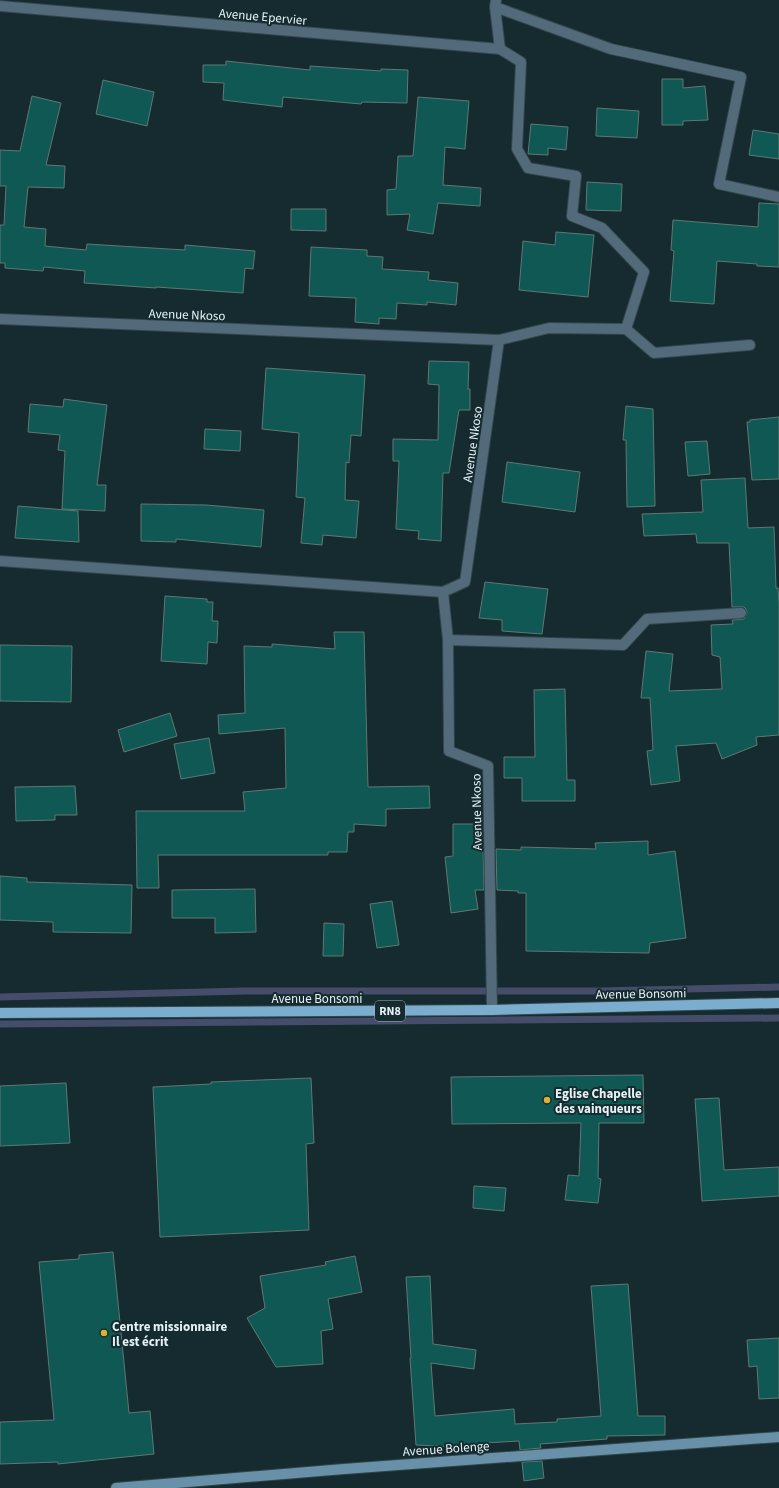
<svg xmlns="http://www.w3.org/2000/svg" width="779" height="1488" font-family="'Source Sans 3',sans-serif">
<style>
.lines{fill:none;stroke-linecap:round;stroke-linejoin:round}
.stream{stroke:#454d6b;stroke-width:7}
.building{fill:#105853;stroke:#5f7875}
.lane-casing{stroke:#32474b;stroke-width:12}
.street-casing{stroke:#32474b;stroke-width:12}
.secondary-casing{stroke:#32474b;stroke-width:12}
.primary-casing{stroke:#32474b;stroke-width:12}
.lane{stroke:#526a7a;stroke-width:10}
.street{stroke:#526a7a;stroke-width:10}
.secondary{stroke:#6990a9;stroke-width:10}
.primary{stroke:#7badce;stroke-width:10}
.poi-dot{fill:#deb133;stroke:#152b2f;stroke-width:1.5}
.labels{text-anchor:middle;stroke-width:4;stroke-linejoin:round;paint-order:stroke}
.shield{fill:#152b2f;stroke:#a7b6ba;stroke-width:1}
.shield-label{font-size:12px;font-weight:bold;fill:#e5f2f5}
.street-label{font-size:13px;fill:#e5f2f5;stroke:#152b2f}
.poi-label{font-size:13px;font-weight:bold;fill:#e5f2f5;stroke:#152b2f;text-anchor:start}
</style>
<rect width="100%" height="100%" fill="#152b2f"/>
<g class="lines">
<path class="stream" d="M 0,997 L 245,991 L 600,991 L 779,987
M 0,1024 L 779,1018"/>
</g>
<path class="building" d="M 226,61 L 310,70 L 310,66 L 381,71 L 381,69 L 408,70 L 407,103 L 362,102 L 361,104 L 283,97 L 282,107 L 223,100 L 224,83 L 203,82 L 203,65 L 226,65 Z
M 662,79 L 683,79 L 683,88 L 705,86 L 708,120 L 683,121 L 683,125 L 662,125 Z
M 103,80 L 154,92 L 147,126 L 96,114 Z
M 32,96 L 61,103 L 46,165 L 65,166 L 64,188 L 28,187 L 24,227 L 46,229 L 45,246 L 86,250 L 87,244 L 185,250 L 185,245 L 255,251 L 253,269 L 245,268 L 243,293 L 156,287 L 156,288 L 84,283 L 85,271 L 44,267 L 43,271 L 5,268 L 5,263 L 0,263 L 0,225 L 4,225 L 6,186 L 0,186 L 0,150 L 20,151 Z
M 418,97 L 469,101 L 465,149 L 445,147 L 443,185 L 481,188 L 480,206 L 438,203 L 433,234 L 407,230 L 410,214 L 387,215 L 387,190 L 396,189 L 398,156 L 413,156 Z
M 597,108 L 639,111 L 637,138 L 596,136 Z
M 531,124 L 568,127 L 566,150 L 548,148 L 548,155 L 528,154 Z
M 753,130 L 779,134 L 779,159 L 749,155 Z
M 587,182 L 622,184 L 621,211 L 586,210 Z
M 759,203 L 779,204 L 779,267 L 757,266 L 757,264 L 717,261 L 714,304 L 670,301 L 674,251 L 671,250 L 673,220 L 758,227 Z
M 291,209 L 326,209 L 326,231 L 291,230 Z
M 556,232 L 594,235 L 588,297 L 519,290 L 523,241 L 555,245 Z
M 311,247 L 367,250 L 367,256 L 383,257 L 382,269 L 429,272 L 428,280 L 458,283 L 456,305 L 427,302 L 427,305 L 397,303 L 396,319 L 379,318 L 379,324 L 355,322 L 356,298 L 309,296 Z
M 429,361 L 469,362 L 468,389 L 470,389 L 470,410 L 459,410 L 449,473 L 443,473 L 441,541 L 418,539 L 419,531 L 396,529 L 399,461 L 393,461 L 393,439 L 438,440 L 439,385 L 428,384 Z
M 266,368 L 365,375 L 361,436 L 351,435 L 349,463 L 346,462 L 345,500 L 359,501 L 356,538 L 323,535 L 322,545 L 301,543 L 305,498 L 296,497 L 299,433 L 262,429 Z
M 64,399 L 107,405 L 97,485 L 106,485 L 105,511 L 62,509 L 65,451 L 58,450 L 60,435 L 28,432 L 30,404 L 63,407 Z
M 626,406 L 653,409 L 655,506 L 627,507 L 626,440 L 623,440 Z
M 779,417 L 779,479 L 752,480 L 747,422 L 750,422 L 750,420 Z
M 205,429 L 241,431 L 240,451 L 204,449 Z
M 707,441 L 710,474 L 688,476 L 685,442 Z
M 507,462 L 580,472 L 575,512 L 502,502 Z
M 745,478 L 748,528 L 774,527 L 776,588 L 778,588 L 779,604 L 779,735 L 756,737 L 757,745 L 722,759 L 716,743 L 676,746 L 680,781 L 651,785 L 647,751 L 653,750 L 650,698 L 641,698 L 646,651 L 673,654 L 669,691 L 722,689 L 720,657 L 712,655 L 711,625 L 733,624 L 732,620 L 744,619 L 747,613 L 746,609 L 744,607 L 732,607 L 729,543 L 697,543 L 696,534 L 644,536 L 642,514 L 703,512 L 701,480 Z
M 141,504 L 206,505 L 264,510 L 261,547 L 176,539 L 176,542 L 141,541 Z
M 18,506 L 78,511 L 79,542 L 15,538 Z
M 485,582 L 548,589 L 542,634 L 502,631 L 502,620 L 479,618 Z
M 165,596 L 207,599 L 207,602 L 213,602 L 212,621 L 218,621 L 217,643 L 208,642 L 207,664 L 161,661 Z
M 334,632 L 364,632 L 368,787 L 429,786 L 430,808 L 386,809 L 386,826 L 354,824 L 354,832 L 348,832 L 347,852 L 328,852 L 328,855 L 158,855 L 159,888 L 137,888 L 136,811 L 245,811 L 243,792 L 286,788 L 285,728 L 219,734 L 218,715 L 245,713 L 244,646 L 272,647 L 272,644 L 335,649 Z
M 0,645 L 72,646 L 71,702 L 0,701 Z
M 565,689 L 567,780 L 575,780 L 575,801 L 522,801 L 522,778 L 504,778 L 504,757 L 535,757 L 534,690 Z
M 170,713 L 177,736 L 124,752 L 118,730 Z
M 209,738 L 215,773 L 181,779 L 174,744 Z
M 75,786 L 77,815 L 55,815 L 55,820 L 16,821 L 15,787 Z
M 453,824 L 474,824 L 475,849 L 483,849 L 484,890 L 475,890 L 478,909 L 451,913 L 445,857 L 453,856 Z
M 648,841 L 648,855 L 675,851 L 686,938 L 650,943 L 649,953 L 526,951 L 526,893 L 518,893 L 518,891 L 497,890 L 496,849 L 521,850 L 521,847 L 596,849 L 595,843 Z
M 0,876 L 27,878 L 27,882 L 132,885 L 131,933 L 53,932 L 53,922 L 0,920 Z
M 255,889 L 256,932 L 215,933 L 215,918 L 172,918 L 172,890 Z
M 392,901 L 399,945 L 377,948 L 370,904 Z
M 324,923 L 344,924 L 343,956 L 323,956 Z
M 643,1075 L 644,1123 L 599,1123 L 598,1178 L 601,1179 L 598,1203 L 565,1200 L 568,1175 L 579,1176 L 581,1123 L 452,1124 L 451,1077 Z
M 311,1078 L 314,1143 L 306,1144 L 309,1230 L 160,1237 L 153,1087 L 211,1084 L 211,1082 Z
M 66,1083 L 70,1143 L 0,1146 L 0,1086 Z
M 719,1098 L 724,1170 L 779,1167 L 779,1196 L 702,1201 L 695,1099 Z
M 474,1186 L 506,1188 L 504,1211 L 473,1208 Z
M 113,1252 L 129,1413 L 150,1411 L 154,1454 L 58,1464 L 58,1462 L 0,1464 L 0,1422 L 54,1420 L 39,1262 L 79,1259 L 79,1255 Z
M 355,1256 L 362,1292 L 328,1299 L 333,1329 L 321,1331 L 323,1364 L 276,1367 L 247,1318 L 265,1308 L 260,1276 L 326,1265 L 325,1262 Z
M 430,1276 L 433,1344 L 476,1350 L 474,1369 L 431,1363 L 435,1416 L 514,1409 L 515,1424 L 557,1422 L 557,1419 L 601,1416 L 591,1286 L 628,1284 L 638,1416 L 665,1416 L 665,1435 L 607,1436 L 607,1439 L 540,1444 L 541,1448 L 520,1450 L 519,1441 L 468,1444 L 468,1446 L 456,1447 L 416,1445 L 410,1358 L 411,1358 L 406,1277 Z
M 779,1338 L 779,1398 L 759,1399 L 757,1366 L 749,1367 L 747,1340 Z
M 542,1461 L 544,1478 L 524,1481 L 522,1462 Z"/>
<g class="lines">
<g class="lane-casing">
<path id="lane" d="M 495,7 L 611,49 L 741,77 L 719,184 L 779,197
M 500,49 L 521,62 L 517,149 L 528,168 L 576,176 L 572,216 L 602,228 L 644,272 L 626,329
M 499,340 L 549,328 L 626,329 L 654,353 L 750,345
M 448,640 L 623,645 L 647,619 L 741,613"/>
</g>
<g class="street-casing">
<path id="street" d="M 0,6 L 500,49 L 495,7 L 496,0
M 0,319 L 499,340 L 465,582 L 443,592
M 0,561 L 443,592
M 443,592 L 448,640 L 449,751 L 488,766 L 492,1010"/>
</g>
<g class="secondary-casing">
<path id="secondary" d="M 116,1488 L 344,1469 L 779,1437"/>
</g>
<g class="primary-casing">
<path id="primary" d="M 0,1013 L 492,1010 L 779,1003"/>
</g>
<use href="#lane" class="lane"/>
<use href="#street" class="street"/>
<use href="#secondary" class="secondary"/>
<use href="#primary" class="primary"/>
</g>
<g class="poi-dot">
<circle cx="547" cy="1100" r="4"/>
<circle cx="104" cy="1333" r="4"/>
</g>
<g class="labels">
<rect class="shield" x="375" y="1001" width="30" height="20" rx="3"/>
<g class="shield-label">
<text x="390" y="1015">RN8</text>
</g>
<g class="street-label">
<text transform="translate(263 16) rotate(5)" y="5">Avenue Epervier</text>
<text transform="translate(187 314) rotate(2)" y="5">Avenue Nkoso</text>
<text transform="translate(472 444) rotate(-82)" y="5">Avenue Nkoso</text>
<text transform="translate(476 812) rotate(-91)" y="5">Avenue Nkoso</text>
<text transform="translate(641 993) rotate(-1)" y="5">Avenue Bonsomi</text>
<text x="317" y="1003">Avenue Bonsomi</text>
<text transform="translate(446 1448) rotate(-4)" y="5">Avenue Bolenge</text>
</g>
<g class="poi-label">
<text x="555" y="1098">Eglise Chapelle<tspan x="555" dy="15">des vainqueurs</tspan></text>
<text x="112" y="1331">Centre missionnaire<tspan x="112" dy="15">Il est écrit</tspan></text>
</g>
</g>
</svg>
